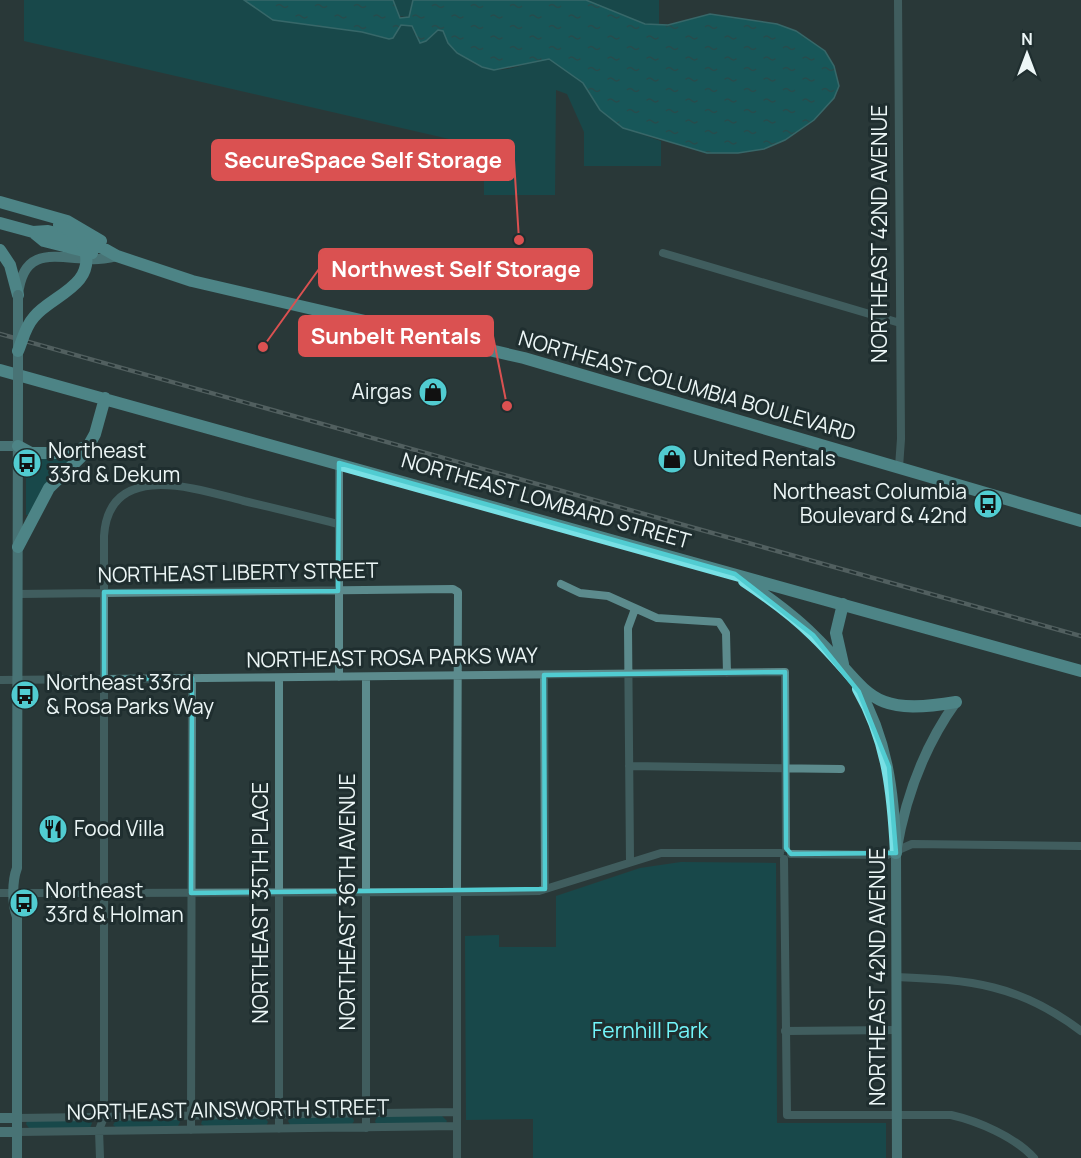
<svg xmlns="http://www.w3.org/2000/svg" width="1081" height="1158" font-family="Manrope,sans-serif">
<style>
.green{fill:#045c5f}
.water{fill:url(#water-ripples);stroke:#47a1a4;stroke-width:1.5}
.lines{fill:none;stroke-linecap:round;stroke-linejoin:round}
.street{stroke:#5c8b8d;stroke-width:8}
.secondary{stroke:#6dbbbe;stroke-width:10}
.primary{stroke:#78e0e5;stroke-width:12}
.rail-casing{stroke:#828f8f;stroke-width:4.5}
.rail{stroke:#1f2e2f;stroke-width:2;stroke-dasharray:7;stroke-linecap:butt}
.secondary-bridge{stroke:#6dbbbe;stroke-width:10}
.primary-bridge{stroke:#78e0e5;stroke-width:12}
.marked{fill:none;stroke:#51ccd1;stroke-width:4.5;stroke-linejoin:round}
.labels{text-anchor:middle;stroke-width:6;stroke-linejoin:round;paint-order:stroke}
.street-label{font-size:21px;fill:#ecf6f6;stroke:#1f2e2f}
.poi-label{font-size:21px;fill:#ecf6f6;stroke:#1f2e2f;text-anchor:start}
.park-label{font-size:21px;fill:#73f6fb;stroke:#1f2e2f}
.leader{fill:none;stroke:#da5151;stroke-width:2}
.callout-dot{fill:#da5151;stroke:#1f2e2f;stroke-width:2}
.callout{fill:#da5151;stroke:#da5151;stroke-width:2}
.callout-label{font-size:22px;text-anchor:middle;font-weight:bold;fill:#fff}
</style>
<defs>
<pattern id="water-ripples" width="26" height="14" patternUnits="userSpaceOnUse" patternTransform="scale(1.5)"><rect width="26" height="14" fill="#007d81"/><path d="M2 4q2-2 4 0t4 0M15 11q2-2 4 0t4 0" fill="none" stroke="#246466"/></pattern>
</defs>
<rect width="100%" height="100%" fill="#293939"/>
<path class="green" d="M 24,0 L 244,0 L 273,20 L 362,32 L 389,39 L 401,25 L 412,26 L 415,35 L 432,36 L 438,30 L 443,31 C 460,56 478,76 512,68 C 525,65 535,60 549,59 L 583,83 L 600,110 L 623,128 L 661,141 L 661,166 L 584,166 L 584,132 L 567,94 L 556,90 L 555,195 L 484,195 L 484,147 L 24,41 Z
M 393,0 L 413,0 L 409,17 L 398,16 Z
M 586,0 L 659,0 L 659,24 L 644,24 Z
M 79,452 L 29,515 L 26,515 L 26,459 Z
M 681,862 L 776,863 L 777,1123 L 886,1123 L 886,1158 L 533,1158 L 533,1119 L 466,1120 L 465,936 L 499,935 L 499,947 L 556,947 L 556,896 L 640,868 Z
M 352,1116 L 354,1121 L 351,1126 L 291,1126 L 288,1121 L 291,1117 Z
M 378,1116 L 442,1116 L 447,1121 L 445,1124 L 376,1124 L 375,1121 Z
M 203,1118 L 265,1118 L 268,1122 L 266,1126 L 204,1126 L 201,1124 Z
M 90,1119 L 92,1123 L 90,1128 L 29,1128 L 26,1124 L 27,1121 Z
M 178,1119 L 180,1122 L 178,1126 L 117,1128 L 113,1125 L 116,1120 Z"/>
<path class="water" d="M 244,0 L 393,0 L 400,18 L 409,17 L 413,0 L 586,0 L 645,24 L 668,25 L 710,14 L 777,24 L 796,31 L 825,51 L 834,66 L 839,86 L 834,98 L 814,120 L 785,140 L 764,149 L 738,153 L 707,153 L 623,128 L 600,110 L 583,83 L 549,59 L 494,70 L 482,67 L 457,53 L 448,43 L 443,31 L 438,30 L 426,41 L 420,43 L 412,26 L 401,25 L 393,38 L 389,39 L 362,32 L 273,20 Z"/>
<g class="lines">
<path class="street" d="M 898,0 L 901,439 L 899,467
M 663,253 L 900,323
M 339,463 L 339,677
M 561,584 L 580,593 L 608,596 L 657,618 L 719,622 L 726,633 L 727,673
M 18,594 L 453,589 L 458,592 L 457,887
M 544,675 L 545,889
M 0,680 L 785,672 L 786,848
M 629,766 L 841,769
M 791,854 L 887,855 L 912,844 L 1081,846
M 784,859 L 787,1115 L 951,1115 C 978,1121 1015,1137 1034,1158
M 630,861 L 628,628 L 635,609
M 104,887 L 104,536 C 109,459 197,489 244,501 C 275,508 306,516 338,524
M 462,892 L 539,891 L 661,853 L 780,853
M 0,893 L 14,893
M 21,893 L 98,893
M 110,893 L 452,892
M 896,977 C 971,980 1019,984 1081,1031
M 785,1031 L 896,1030
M 17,1118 L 457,1112
M 366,1128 L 366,677
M 279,1129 L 279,678
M 191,1130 L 192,678
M 17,1132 L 457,1126
M 100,1158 L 99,1130 L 104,1117 L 104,899
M 457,1158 L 457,896"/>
<path class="secondary" d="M 18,295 C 23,247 53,257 89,259 C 99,260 108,258 117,256
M 0,446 L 18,446
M 0,1118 L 17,1118
M 0,1132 L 17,1132
M 17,1158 L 17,917 C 12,904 12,881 17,868 L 18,390
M 897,1158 L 896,853 C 905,798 923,748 956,702"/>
<path class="primary" d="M 0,202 L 67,221 L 101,241
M 0,223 L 33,232 L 48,231 L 92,242 L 117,256 L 192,281 L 524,358 L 1081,521
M 33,232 L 44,241 L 92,253
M 0,250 L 10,265 L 18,295
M 0,370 L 1081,671
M 18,446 L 31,453 L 68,453 L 86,447
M 18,547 L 49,488 L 84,454 L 95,434 L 105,398
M 744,581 C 768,597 792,614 813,635 C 870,690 865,718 956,702
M 843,664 L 836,633 L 843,604
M 858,689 C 888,741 893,794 896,853"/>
<g class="rail-casing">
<path id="rail" d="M 0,334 L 1081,636"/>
</g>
<use href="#rail" class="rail"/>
<path class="secondary-bridge" d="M 18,295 L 18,390"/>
<path class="primary-bridge" d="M 18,351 C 23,339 25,327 34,317 C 51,296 95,286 85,250 C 81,237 71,230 59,225"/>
</g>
<path d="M0 0H1081V1158H0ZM 339,463 L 735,574 L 813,635 L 859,692 L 889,767 L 896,853 L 791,854 L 786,848 L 785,672 L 544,675 L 545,889 L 191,893 L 192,678 L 104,679 L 104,592 L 338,591 Z" fill="#293939" fill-opacity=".55" fill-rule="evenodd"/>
<path class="marked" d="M 339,463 L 735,574 L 813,635 L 859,692 L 889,767 L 896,853 L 791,854 L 786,848 L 785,672 L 544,675 L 545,889 L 191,893 L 192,678 L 104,679 L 104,592 L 338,591 Z"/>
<defs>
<g id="shop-disc" transform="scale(1.5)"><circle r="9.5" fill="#51ccd1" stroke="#1f2e2f"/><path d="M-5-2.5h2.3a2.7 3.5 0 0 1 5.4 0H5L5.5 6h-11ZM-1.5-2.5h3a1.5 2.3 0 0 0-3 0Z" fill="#111"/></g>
<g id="bus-disc" transform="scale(1.5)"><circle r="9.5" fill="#51ccd1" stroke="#1f2e2f"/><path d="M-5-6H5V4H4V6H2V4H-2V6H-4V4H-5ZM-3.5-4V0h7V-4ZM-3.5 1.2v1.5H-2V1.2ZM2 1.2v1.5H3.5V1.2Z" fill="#111"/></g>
<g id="restaurant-disc" transform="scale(1.5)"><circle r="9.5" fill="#51ccd1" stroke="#1f2e2f"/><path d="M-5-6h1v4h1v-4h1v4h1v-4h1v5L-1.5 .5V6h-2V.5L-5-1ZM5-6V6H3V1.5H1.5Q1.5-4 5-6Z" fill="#111"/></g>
</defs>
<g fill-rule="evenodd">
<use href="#shop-disc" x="433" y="392"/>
<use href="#shop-disc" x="672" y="459"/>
<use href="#bus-disc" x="27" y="463"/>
<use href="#bus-disc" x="988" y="504"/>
<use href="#bus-disc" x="25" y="695"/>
<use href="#restaurant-disc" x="53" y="829"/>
<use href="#bus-disc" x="24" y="903"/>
</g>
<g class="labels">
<g class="street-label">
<text transform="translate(880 234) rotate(-90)" y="7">NORTHEAST 42ND AVENUE</text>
<text transform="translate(687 386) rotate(16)" y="7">NORTHEAST COLUMBIA BOULEVARD</text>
<text transform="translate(546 501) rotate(16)" y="7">NORTHEAST LOMBARD STREET</text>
<text transform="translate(238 573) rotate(-1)" y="7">NORTHEAST LIBERTY STREET</text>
<text transform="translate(392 658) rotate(-1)" y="7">NORTHEAST ROSA PARKS WAY</text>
<text transform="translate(348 902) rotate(-90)" y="7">NORTHEAST 36TH AVENUE</text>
<text transform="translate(261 903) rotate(-90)" y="7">NORTHEAST 35TH PLACE</text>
<text transform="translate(878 977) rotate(-90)" y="7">NORTHEAST 42ND AVENUE</text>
<text transform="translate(228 1110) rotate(-1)" y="7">NORTHEAST AINSWORTH STREET</text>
</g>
<g class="poi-label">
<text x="412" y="399" text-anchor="end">Airgas</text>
<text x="48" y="458">Northeast<tspan x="48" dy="24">33rd &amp; Dekum</tspan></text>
<text x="693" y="466">United Rentals</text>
<text x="967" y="499" text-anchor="end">Northeast Columbia<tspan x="967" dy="24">Boulevard &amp; 42nd</tspan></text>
<text x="46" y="690">Northeast 33rd<tspan x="46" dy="24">&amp; Rosa Parks Way</tspan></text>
<text x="74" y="836">Food Villa</text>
<text x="45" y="898">Northeast<tspan x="45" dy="24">33rd &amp; Holman</tspan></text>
</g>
<g class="park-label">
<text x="650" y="1038">Fernhill Park</text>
</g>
</g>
<path class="leader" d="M519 240L514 160M263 347L319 269M507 406L493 336"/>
<g class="callout-dot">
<circle cx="519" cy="240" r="6"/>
<circle cx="263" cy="347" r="6"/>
<circle cx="507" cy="406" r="6"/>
</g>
<g class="callout">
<rect x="212" y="140" width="302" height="40" rx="6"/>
<rect x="319" y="249" width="273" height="40" rx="6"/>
<rect x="299" y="316" width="194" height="40" rx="6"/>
</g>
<g class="callout-label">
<text x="363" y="168">SecureSpace Self Storage</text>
<text x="456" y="277">Northwest Self Storage</text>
<text x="396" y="344">Sunbelt Rentals</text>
</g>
<g transform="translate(1027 54)" stroke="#1f2e2f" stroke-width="4.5" paint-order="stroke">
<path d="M0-4.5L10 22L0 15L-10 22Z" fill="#ecf6f6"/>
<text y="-9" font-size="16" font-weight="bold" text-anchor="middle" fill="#ecf6f6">N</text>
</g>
</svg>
